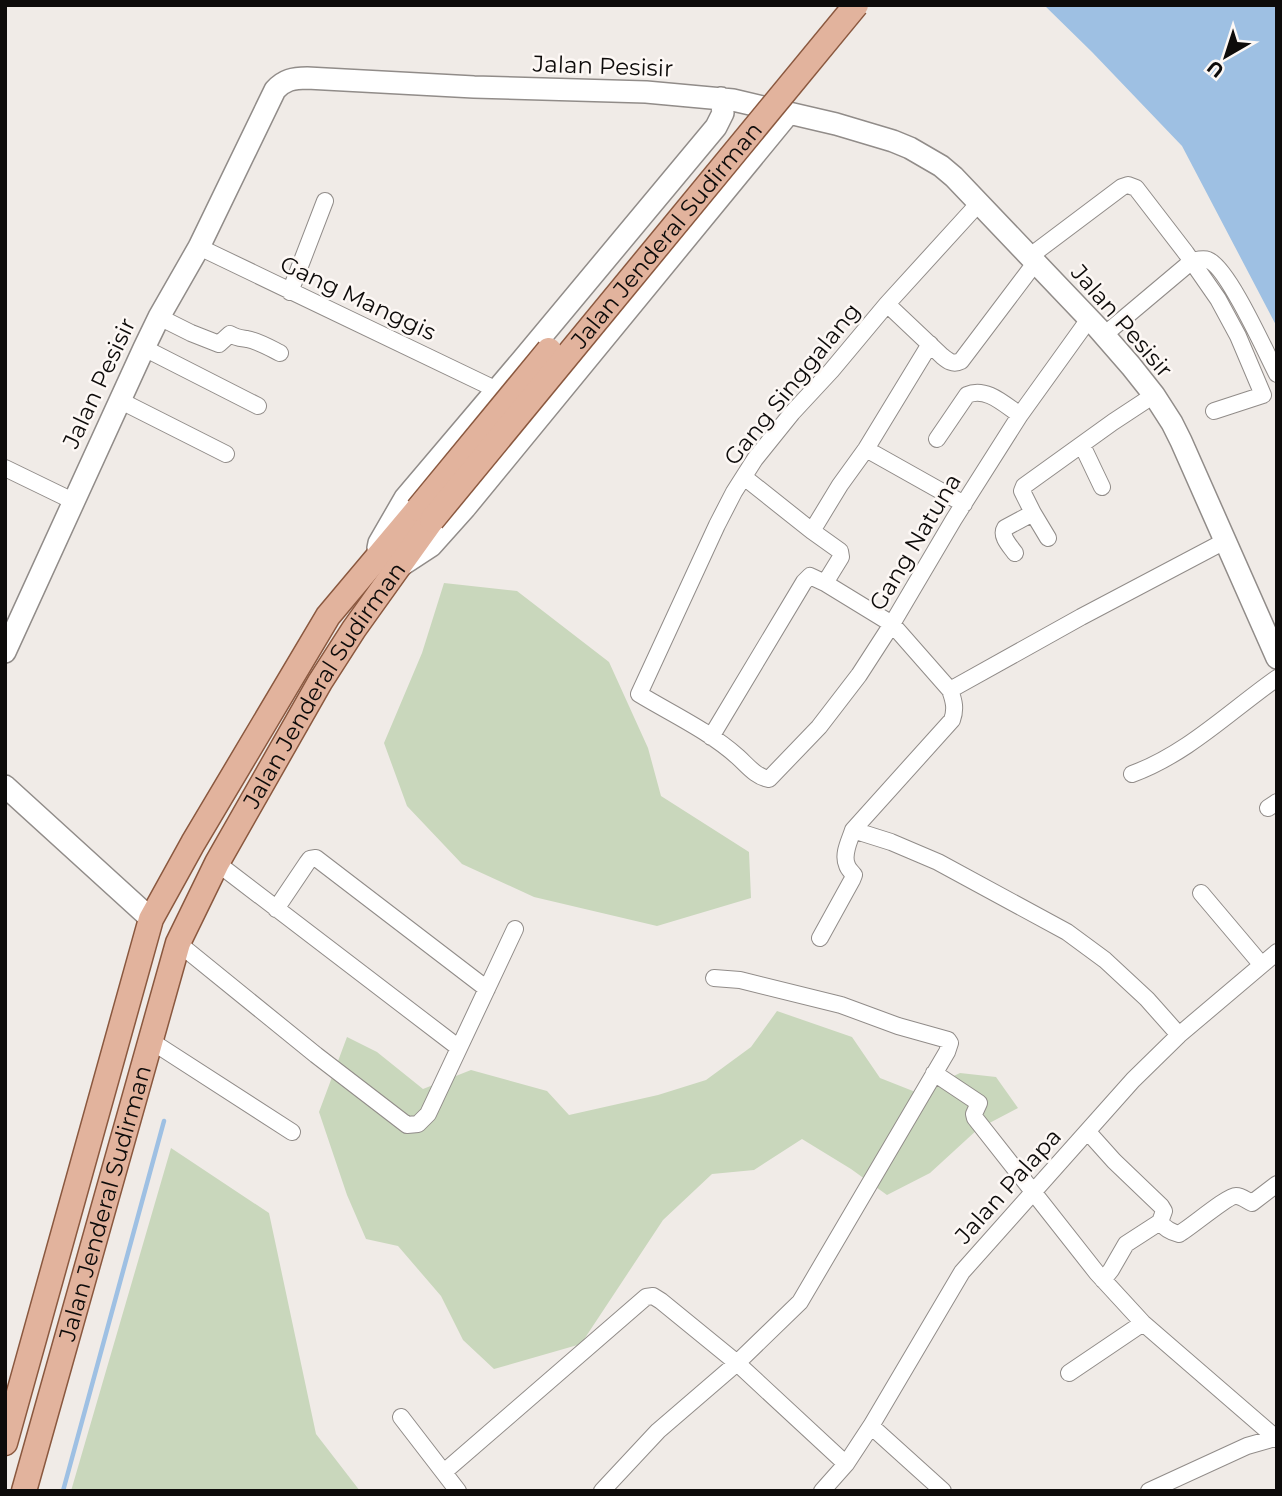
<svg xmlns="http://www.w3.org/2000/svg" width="1282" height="1496" font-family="Montserrat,sans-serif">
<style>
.green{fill:#c9d7bc}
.water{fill:#9ec0e3}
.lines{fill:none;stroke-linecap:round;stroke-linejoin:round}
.stream{stroke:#9ec0e3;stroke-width:4.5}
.street-casing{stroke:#918c89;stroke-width:18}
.secondary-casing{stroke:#918c89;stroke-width:24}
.primary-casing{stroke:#8a583f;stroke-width:27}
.street{stroke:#fff;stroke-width:16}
.secondary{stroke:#fff;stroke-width:21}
.primary{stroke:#e2b39d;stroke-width:24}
.primary-bridge-casing{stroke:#8a583f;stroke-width:27;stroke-linecap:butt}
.primary-bridge{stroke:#e2b39d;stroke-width:24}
.labels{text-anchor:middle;stroke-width:5;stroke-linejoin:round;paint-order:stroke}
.street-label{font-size:23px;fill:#0d0b0a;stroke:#fdf8f5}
</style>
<rect width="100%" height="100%" fill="#f0ebe7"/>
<path class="green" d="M 444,583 L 517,591 L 609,662 L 648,748 L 661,796 L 749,852 L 751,898 L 657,926 L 534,897 L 462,864 L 407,806 L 384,743 L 422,653 Z
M 777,1011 L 852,1037 L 880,1078 L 918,1093 L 960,1073 L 996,1077 L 1018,1108 L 978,1129 L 930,1173 L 887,1195 L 851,1169 L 802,1139 L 754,1170 L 712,1174 L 663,1220 L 581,1344 L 494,1369 L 463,1340 L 441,1296 L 398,1246 L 366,1239 L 347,1195 L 319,1112 L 347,1037 L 377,1052 L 423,1089 L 471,1070 L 547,1091 L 569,1115 L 658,1095 L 706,1080 L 751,1047 Z
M 171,1148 L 269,1213 L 316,1434 L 360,1491 L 71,1491 Z"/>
<path class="water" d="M 1044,5 L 1277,5 L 1277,327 L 1182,146 L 1092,52 Z"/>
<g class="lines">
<path class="stream" d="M 63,1491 L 164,1121"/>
<g class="street-casing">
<path id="street" d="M 979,203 L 887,304 L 831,371 L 792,413 L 755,459 L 734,492 L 717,525 L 639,694 C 672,714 709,731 738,757 C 747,765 756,777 769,779 L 819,727 L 859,675 L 892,624 L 954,519 L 1020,415 L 1089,319
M 199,247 L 497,390
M 1029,257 L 1122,187 L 1128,185 L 1136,188 L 1186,253 L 1218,299 L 1238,336 L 1263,395 L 1214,411
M 290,292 L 325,201
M 887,304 L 942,356 C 948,361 953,365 961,361 L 1035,263
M 159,317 L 191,333 L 219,344 L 230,334 C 236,338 240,338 247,339 C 258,341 270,348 280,353
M 1104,335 L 1192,261 C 1197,260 1203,258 1208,260 C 1228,267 1266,353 1277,374
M 144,348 L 258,406
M 119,400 L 226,454
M 937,439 L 967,395 C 986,386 1005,405 1020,415
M 1082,445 L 1102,487
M 866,449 L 964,504
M 5,468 L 73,501
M 744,477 L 812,531 L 840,551 L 841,557 L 825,583 L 892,624 L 950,690 C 954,701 956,709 952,720 L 853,830 C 850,840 842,854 847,865 C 848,869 851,871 854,875 L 852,880 L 820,938
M 812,531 L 840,485 L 866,449 L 930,344
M 1048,538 L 1033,513 L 1022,491 L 1024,486 L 1113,422 L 1154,395
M 1015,553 C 1010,546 1000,536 1005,528 L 1033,513
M 950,690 L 1081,617 L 1225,541
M 711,737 L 804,582 L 810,576 L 825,583
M 1132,774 C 1187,754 1230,711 1277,678
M 1268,808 L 1277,802
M 853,830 L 891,842 L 938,862 L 1067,932 L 1105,960 L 1147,999 L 1179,1035
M 217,863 L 459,1048
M 1201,893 L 1261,964
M 276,909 L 307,863 L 310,859 L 316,858 L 487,989
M 178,943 L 316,1055 L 407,1125 L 418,1124 L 428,1114 L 515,929
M 151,1041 L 292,1132
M 934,1073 L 979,1103 L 974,1114 L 975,1118 L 1097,1273 L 1143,1323 L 1277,1439
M 1088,1132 L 1114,1161 L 1161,1206 L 1164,1211 L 1160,1222 C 1165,1229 1171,1232 1179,1234 C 1190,1228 1227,1196 1236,1196 C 1242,1196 1247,1201 1252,1203 L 1277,1184
M 1103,1280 L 1111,1270 L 1126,1244 L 1160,1222
M 1069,1373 L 1143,1323
M 401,1417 L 458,1491
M 871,1426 L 943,1491
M 444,1472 L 646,1297 L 653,1296 L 661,1301 L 737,1363 L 846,1464
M 602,1491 L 658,1431 L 737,1363 L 800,1302 L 947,1052 L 950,1043 L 948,1040 L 898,1026 L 841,1005 L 740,980 L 714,978
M 822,1491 L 846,1464 L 871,1426 L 962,1272 L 1133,1080 L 1179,1035 L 1277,952
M 1149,1491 L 1247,1446 L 1275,1438"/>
</g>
<g class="secondary-casing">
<path id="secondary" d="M 378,548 L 379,543 L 405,498 L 522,360 L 716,127 L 723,113 L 721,98
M 402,565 L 431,546 L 465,508 L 789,113
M 5,652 L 144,348 L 159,317 L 199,247 L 275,90 C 284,80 293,78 307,78 L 474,87 L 646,92 L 733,100 L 836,124 L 893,141 L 910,148 L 941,166 L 954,177 L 1097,327 L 1131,366 L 1154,395 L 1172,423 L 1181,441 L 1277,658
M 5,786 L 151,919"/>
</g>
<g class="primary-casing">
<g id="primary">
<path d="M 5,1443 L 151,919 L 193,843 L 328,616 L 418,509"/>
<path id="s1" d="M 24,1491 L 178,943 L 217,863 L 320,682 L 354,629 L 432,520"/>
</g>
</g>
<use href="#street" class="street"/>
<use href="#secondary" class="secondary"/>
<use href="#primary" class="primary"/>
<g class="primary-bridge-casing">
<g id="primary-bridge">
<path d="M 418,509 L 549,350"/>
<path id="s2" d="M 432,520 L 856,5"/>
</g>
</g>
<use href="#primary-bridge" class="primary-bridge"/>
</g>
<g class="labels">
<g class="street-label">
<text transform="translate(603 66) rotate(2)" y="8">Jalan Pesisir</text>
<text dy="8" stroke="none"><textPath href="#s2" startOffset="369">Jalan Jenderal Sudirman</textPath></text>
<text transform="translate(358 298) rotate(25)" y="8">Gang Manggis</text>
<text transform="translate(1122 321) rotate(49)" y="8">Jalan Pesisir</text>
<text transform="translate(99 383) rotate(-65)" y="8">Jalan Pesisir</text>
<text transform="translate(792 384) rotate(-51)" y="8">Gang Singgalang</text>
<text transform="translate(915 542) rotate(-59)" y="8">Gang Natuna</text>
<text dy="8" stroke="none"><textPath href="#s1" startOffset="866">Jalan Jenderal Sudirman</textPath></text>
<text transform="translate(1008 1186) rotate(-48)" y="8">Jalan Palapa</text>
<text dy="8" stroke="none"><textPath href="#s1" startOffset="299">Jalan Jenderal Sudirman</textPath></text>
</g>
</g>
<rect width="1282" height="1496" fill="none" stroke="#0d0b0a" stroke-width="14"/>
<g transform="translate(1226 56) rotate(219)" stroke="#fdf8f5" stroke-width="5" paint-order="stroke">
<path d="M0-5L12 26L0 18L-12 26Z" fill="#0d0b0a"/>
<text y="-10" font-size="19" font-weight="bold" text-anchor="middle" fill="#0d0b0a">U</text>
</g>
</svg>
